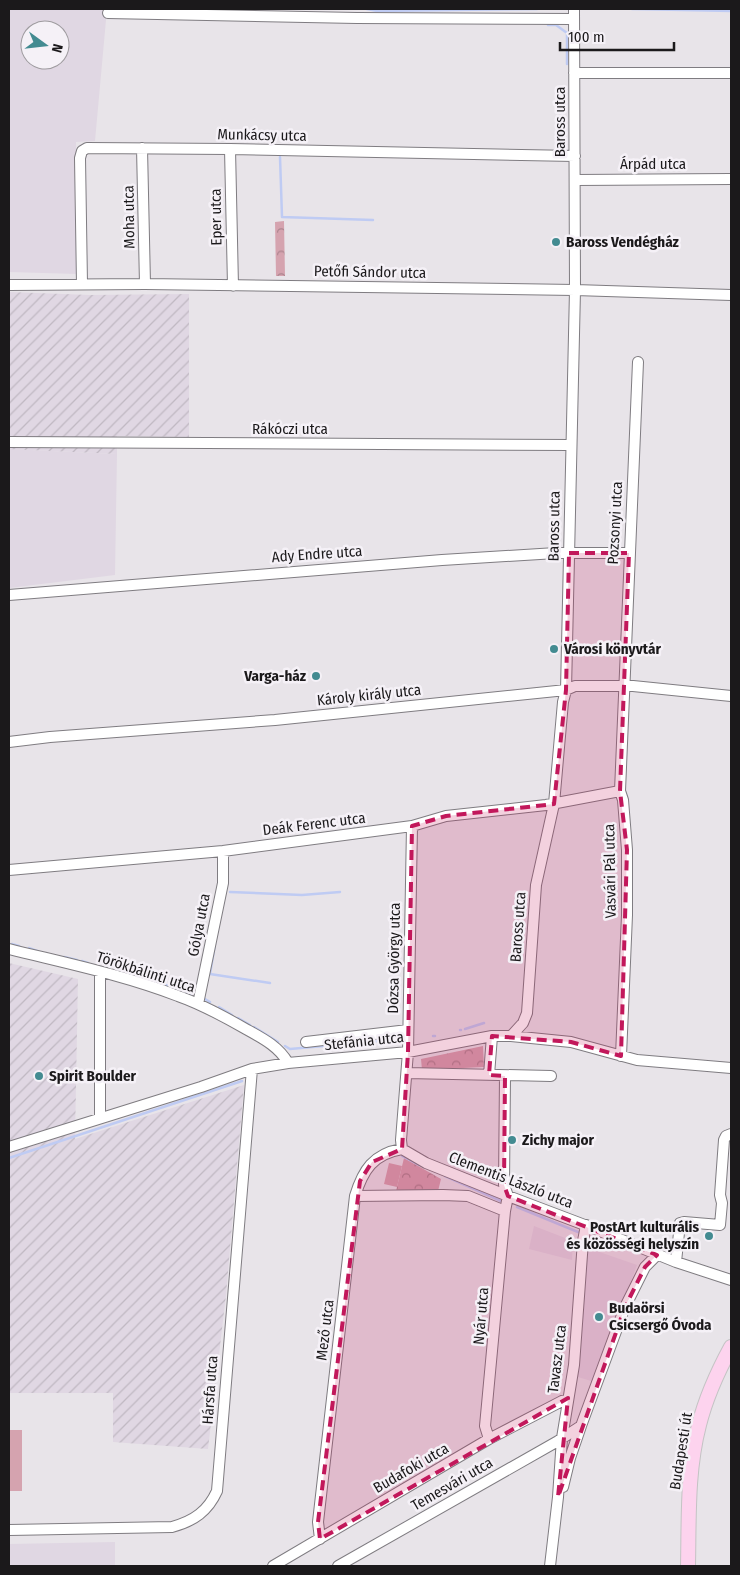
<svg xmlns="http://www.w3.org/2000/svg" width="740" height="1575" font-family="'Fira Sans Condensed',sans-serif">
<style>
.built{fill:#e0d7e3;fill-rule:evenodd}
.industrial{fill:url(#industrial-furrows)}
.grass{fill:#d5a3af}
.park{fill:url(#park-crowns)}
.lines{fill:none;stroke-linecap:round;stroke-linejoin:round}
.stream{stroke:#bfcbf3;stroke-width:2.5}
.minor-casing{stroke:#7f7c81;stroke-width:12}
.major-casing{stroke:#c4c3c4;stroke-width:16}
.minor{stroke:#fff;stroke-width:10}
.major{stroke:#fdd3ee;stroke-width:14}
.marked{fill:#c2185b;fill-opacity:0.2;stroke:#c2185b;stroke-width:4;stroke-dasharray:10 6;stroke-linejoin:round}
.poi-dot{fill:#438b91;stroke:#f5f1f7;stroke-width:2}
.labels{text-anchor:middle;stroke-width:5;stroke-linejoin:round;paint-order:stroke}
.street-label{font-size:15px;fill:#1b191b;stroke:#f5f1f7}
.poi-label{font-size:15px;font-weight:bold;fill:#1b191b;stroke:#f5f1f7;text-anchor:start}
</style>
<defs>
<pattern id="industrial-furrows" width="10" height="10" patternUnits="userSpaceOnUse" patternTransform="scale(1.25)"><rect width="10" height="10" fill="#e0d7e3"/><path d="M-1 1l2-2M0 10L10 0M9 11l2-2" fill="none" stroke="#c0b8c2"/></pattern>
<pattern id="park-crowns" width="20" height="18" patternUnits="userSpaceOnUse" patternTransform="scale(1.25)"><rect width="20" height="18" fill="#d5a3af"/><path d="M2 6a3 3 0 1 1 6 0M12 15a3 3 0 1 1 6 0" fill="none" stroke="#ac848e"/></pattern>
</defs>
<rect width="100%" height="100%" fill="#e8e4e9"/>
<path class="built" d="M 9,9 L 107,9 L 95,141 L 76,142 L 77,274 L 9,272 ZM 30,30 L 60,30 L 60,60 L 30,60 Z
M 9,449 L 117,454 L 115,575 L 9,588 Z
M 534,1226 L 573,1241 L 572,1260 L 529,1249 Z
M 585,1247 L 637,1265 L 594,1382 L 575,1376 Z
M 115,1542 L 115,1566 L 9,1566 L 9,1544 Z"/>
<path class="industrial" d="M 9,292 L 90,295 L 189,294 L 189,437 L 117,436 L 117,454 L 9,449 Z
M 9,963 L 78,979 L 75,1139 L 244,1085 L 226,1295 L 208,1449 L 113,1442 L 113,1393 L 9,1393 Z"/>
<path class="grass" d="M 389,1163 L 402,1166 L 397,1187 L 384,1184 Z
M 9,1430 L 22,1430 L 22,1491 L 9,1491 Z"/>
<path class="park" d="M 284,221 L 285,276 L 276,276 L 275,222 Z
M 483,1046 L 484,1067 L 422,1070 L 421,1059 Z
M 404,1158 L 441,1179 L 438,1191 L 396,1191 Z"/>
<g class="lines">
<path class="stream" d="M 367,9 L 377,11 L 537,9
M 632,9 L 731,11
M 548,25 L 556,25 L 567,33 L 567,64
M 280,157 L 282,217 L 373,220
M 230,892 L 302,895 L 340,892
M 12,944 L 19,946
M 215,944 L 210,974 L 270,983
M 29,948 L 37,951
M 64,957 L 77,960
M 82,961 L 88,963
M 143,978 L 175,988
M 180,990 L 191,994
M 205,999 L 210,1002
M 219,1007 L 232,1015
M 238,1018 L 250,1025
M 254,1027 L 278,1042
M 465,1029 L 484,1023
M 460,1030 L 461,1030
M 433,1036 L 435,1036
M 285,1046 L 290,1049 L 402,1039
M 402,1156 L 419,1165
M 9,1158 L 242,1081
M 445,1176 L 501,1201
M 517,1207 L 578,1232"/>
<g class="minor-casing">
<path id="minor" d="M 108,13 L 357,18 L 574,19
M 574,73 L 731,73
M 142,148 L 145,284
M 230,149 L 233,286
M 575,180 L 731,179
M 82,284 L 80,158 L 82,151 L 87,148 L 230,149 L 575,156
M 9,285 L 145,284 L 575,290 L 731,295
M 9,442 L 571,445
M 9,595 L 442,560 L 556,553 L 629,553
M 9,742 L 50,737 L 275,720 L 566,690 L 575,686 L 633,686 L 731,696
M 9,870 L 223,851 L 412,826 L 446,816 L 546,805 L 620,791
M 9,949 C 65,963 124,975 178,996 C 201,1004 223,1016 244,1028 C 260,1037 279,1046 288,1063
M 198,1004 L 223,883 L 223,851
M 511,1036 L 523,1023 L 527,1013 L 536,885 L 554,804 L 563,702 L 566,690 L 575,290 L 574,9
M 306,1042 L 408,1030
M 621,1056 L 627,915 L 627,850 L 623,800 L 620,791 L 638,362
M 407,1073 L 551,1076
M 489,1075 L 492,1036
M 100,1118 L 100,972
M 9,1147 L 201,1087 L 252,1069 L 288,1063 L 408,1052 L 492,1036 L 511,1036 L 571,1042 L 637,1060 L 731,1068
M 402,1149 L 426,1163 L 508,1196 L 590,1227 L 676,1262 L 731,1280
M 402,1149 L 401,1140 L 408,1052 L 412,826
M 355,1196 L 443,1195 L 468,1196 L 505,1211
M 676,1262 L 680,1223 L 684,1222 L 720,1225 L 722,1203 L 720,1195 L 724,1140 L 726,1136 L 731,1134
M 489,1439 L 485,1426 L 505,1211 L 508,1196 L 504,1185 L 505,1076
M 563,1487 L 570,1458 L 581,1426 L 625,1307 L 645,1267 L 657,1255
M 9,1530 L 172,1527 C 194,1521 208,1511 217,1491 L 252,1069
M 320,1539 L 318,1522 L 355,1196 C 363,1170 373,1154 402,1149
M 273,1566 L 489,1439 L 562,1401 L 567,1400
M 338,1566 L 558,1441 L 581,1426
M 550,1566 L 558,1497 L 562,1438 L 574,1365 L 583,1241 L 586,1225"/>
</g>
<g class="major-casing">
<path id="major" d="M 688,1566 C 689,1519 687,1471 699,1425 C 706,1397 718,1371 731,1347"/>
</g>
<use href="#minor" class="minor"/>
<use href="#major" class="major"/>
</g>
<path class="marked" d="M 569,553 L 629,553 L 620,791 L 627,850 L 621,1056 L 571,1042 L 492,1036 L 489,1075 L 505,1076 L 504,1185 L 508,1196 L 657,1255 L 645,1267 L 625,1307 L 558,1497 L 568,1398 L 320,1539 L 318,1522 L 360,1181 L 372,1162 L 402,1149 L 408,1052 L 412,826 L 446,816 L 554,804 L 566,690 Z"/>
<g class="poi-dot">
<circle cx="556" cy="242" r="5"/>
<circle cx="554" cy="649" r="5"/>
<circle cx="316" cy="676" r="5"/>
<circle cx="39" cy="1076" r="5"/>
<circle cx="512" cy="1140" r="5"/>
<circle cx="709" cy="1236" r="5"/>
<circle cx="599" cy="1317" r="5"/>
</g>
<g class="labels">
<g class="street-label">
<text transform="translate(560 122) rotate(-90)" y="5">Baross utca</text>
<text transform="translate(262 135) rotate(1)" y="5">Munkácsy utca</text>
<text x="653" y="169">Árpád utca</text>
<text transform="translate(129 217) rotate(-91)" y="5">Moha utca</text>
<text transform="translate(216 217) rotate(-91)" y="5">Eper utca</text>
<text transform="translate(370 272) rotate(1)" y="5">Petőfi Sándor utca</text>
<text x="290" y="434">Rákóczi utca</text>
<text transform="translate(615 523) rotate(-87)" y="5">Pozsonyi utca</text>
<text transform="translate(554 526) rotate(-89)" y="5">Baross utca</text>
<text transform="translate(317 554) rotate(-4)" y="5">Ady Endre utca</text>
<text transform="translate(369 695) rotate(-6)" y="5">Károly király utca</text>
<text transform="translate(314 824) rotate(-7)" y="5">Deák Ferenc utca</text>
<text transform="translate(610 871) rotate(-91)" y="5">Vasvári Pál utca</text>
<text transform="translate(199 925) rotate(-79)" y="5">Gólya utca</text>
<text transform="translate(518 927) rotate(-86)" y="5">Baross utca</text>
<text transform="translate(394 958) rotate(-89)" y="5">Dózsa György utca</text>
<text transform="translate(146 972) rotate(18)" y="5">Törökbálinti utca</text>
<text transform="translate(364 1041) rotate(-6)" y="5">Stefánia utca</text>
<text transform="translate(511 1180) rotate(21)" y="5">Clementis László utca</text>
<text transform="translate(481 1316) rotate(-85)" y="5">Nyár utca</text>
<text transform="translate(325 1330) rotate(-83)" y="5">Mező utca</text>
<text transform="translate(557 1359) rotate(-83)" y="5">Tavasz utca</text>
<text transform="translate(210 1390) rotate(-86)" y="5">Hársfa utca</text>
<text transform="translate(681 1451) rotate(-81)" y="5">Budapesti út</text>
<text transform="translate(411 1468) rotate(-30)" y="5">Budafoki utca</text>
<text transform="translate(452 1484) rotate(-30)" y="5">Temesvári utca</text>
</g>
<g class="poi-label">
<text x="566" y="247">Baross Vendégház</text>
<text x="564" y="654">Városi könyvtár</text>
<text x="306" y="681" text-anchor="end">Varga-ház</text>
<text x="49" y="1081">Spirit Boulder</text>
<text x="522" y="1145">Zichy major</text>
<text x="699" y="1232" text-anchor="end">PostArt kulturális<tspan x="699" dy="17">és közösségi helyszín</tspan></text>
<text x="609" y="1313">Budaörsi<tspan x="609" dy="17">Csicsergő Óvoda</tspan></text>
</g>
</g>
<rect width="740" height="1575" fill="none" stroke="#1b191b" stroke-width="20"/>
<g transform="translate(45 45) rotate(105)"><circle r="24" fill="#f5f1f7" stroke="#9e9b9f"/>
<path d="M0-4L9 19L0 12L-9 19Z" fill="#438b91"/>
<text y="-8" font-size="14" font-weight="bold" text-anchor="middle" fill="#1b191b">N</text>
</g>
<path d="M560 42v8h114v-8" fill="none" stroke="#1b191b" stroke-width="2.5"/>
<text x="568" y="42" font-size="15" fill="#1b191b" stroke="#f5f1f7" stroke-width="4" paint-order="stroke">100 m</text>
</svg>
